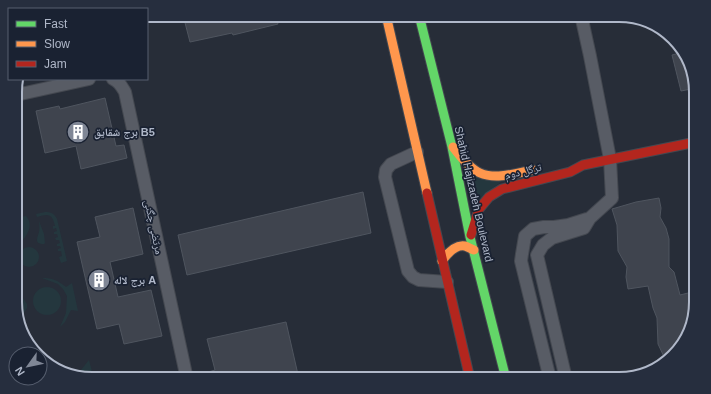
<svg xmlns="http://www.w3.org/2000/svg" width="711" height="394" font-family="Arial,'Noto Naskh Arabic',sans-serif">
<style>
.green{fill:#24373e}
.building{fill:#3f444e;stroke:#4f555f}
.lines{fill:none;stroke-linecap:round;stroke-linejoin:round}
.street-casing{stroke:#444850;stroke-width:14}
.fast-casing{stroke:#444850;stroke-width:11}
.slow-casing{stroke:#444850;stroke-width:11}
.jam-casing{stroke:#444850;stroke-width:11}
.street{stroke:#585c65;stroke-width:12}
.fast{stroke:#63d668;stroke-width:9}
.slow{stroke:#ff974d;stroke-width:9}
.jam{stroke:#b3261e;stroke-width:9}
.labels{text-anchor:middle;stroke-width:3.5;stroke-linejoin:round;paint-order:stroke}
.poi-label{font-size:11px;font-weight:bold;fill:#b0b8c9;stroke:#1a2232;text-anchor:start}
.street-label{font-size:11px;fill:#b0b8c9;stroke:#1a2232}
.rim{fill:none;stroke:#b0b8c9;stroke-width:2}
</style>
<rect width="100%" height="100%" fill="#272d38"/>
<path class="green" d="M 469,173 L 503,180 L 475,203 Z
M 45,212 C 51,212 54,213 57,219 L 67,261 L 61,263 L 59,257 L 62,256 L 61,251 L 58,251 L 58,249 L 61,248 L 60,246 L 57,246 L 57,244 L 60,243 L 59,240 L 56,240 L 55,238 L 58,237 L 57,234 L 54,234 L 54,232 L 57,231 L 56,228 L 53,229 L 53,226 L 55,226 C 52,213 48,214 37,217 L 36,214 Z
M 26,216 C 36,227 24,239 16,248 L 16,218 Z
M 39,221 L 44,234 L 45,243 L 44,244 C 34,244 37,239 39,232 C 40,228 39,224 39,221 Z
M19 257a10 10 0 1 1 20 0a10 10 0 1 1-20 0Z
M 42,278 C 53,278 57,280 66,287 L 72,283 L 78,311 L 71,310 L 65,322 L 60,327 L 66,313 L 67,296 L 63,289 L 58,284 Z
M33 301a14 14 0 1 1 28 0a14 14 0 1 1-28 0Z
M 16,288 L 27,304 L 27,308 L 20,319 L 16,299 Z
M 89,360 L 94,379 L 74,374 L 77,371 L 81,370 Z"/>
<path class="building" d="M 183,15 L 275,15 L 278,24 L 233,35 L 232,33 L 190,42 Z
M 684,52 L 696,88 L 681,91 L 672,55 Z
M 105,98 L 116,146 L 124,145 L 127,158 L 81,169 L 76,146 L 45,153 L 36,111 L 59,106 L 60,109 Z
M 363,192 L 371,233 L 187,275 L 178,235 Z
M 659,198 L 661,208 L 660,217 L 666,228 L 669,239 L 669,267 L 674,272 L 680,295 L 696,291 L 696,307 L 686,340 L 666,361 L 658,344 L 657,318 L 653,308 L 648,286 L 628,289 L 626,277 L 627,267 L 618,251 L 617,225 L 612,209 L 636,202 Z
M 133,208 L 143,254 L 110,262 L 118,297 L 151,290 L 162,336 L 124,344 L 119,324 L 97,329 L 77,242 L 100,237 L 95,217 Z
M 286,322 L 299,379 L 195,379 L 195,376 L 215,370 L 207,339 Z"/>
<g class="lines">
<g class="street-casing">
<path id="street" d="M 113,79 C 119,81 122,87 125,92 L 187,379
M 16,95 L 89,79
M 417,152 L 391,164 L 386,170 L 385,177 L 408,271 L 413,277 L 419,280 L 447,282
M 550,379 L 521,261 L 522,254 L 525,236 L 533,229 L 544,227 L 554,227 L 568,225 L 587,219
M 566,379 L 537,255 L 543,245 L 552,238 L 584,228 L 590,218 L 612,198 L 610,159 L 590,56 L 581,15"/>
</g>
<g class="fast-casing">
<path id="fast" d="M 419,15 L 452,147 L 470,237 L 506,379"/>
</g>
<g class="slow-casing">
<path id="slow" d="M 386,15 L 427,193
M 453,147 C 460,156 469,168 480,173 C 496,180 517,173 533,170
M 442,261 C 447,254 455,244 465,246 C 468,247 471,249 474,250"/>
</g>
<g class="jam-casing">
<path id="jam" d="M 427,193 L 470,379
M 471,235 L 479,209 L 489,197 L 502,189 L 570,172 L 583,165 L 696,142"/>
</g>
<use href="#street" class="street"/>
<use href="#fast" class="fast"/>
<use href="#slow" class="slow"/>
<use href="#jam" class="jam"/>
</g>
<defs>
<g id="building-disc" transform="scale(1.15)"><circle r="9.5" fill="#808796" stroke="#1a2232"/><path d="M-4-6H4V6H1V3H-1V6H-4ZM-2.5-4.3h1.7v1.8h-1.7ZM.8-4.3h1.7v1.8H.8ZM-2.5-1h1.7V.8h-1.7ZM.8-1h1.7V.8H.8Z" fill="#fff"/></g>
</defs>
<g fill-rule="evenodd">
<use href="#building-disc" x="78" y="132"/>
<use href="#building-disc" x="99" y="280"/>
</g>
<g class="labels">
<g class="poi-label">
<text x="94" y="136">برج شقایق B5</text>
<text x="114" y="284">برج لاله A</text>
</g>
<g class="street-label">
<text transform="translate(523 171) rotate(-14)" y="4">ترگل دوم</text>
<text transform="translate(474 194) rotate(77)" y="4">Shahid Hajizadeh Boulevard</text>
<text transform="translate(154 227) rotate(78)" y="4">مرتضی چگنی</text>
</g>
</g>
<path d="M0 0H711V394H0ZM92 22H619A70 70 0 0 1 689 92V302A70 70 0 0 1 619 372H92A70 70 0 0 1 22 302V92A70 70 0 0 1 92 22Z" fill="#262e3e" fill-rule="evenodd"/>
<path class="rim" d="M92 22H619A70 70 0 0 1 689 92V302A70 70 0 0 1 619 372H92A70 70 0 0 1 22 302V92A70 70 0 0 1 92 22Z"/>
<rect x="8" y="8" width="140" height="72" fill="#1a2232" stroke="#565e6e"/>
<rect x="16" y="21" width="20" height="6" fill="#63d668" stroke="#565e6e"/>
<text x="44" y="28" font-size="12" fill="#b0b8c9">Fast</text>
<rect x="16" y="41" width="20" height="6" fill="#ff974d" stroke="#565e6e"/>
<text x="44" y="48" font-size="12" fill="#b0b8c9">Slow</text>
<rect x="16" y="61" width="20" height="6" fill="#b3261e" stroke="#565e6e"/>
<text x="44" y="68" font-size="12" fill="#b0b8c9">Jam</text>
<g transform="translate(28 366) rotate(237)"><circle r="19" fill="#1a2232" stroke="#565e6e"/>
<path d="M0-3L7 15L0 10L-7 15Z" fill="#808796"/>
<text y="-6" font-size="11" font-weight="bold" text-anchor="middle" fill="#b0b8c9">N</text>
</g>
</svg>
